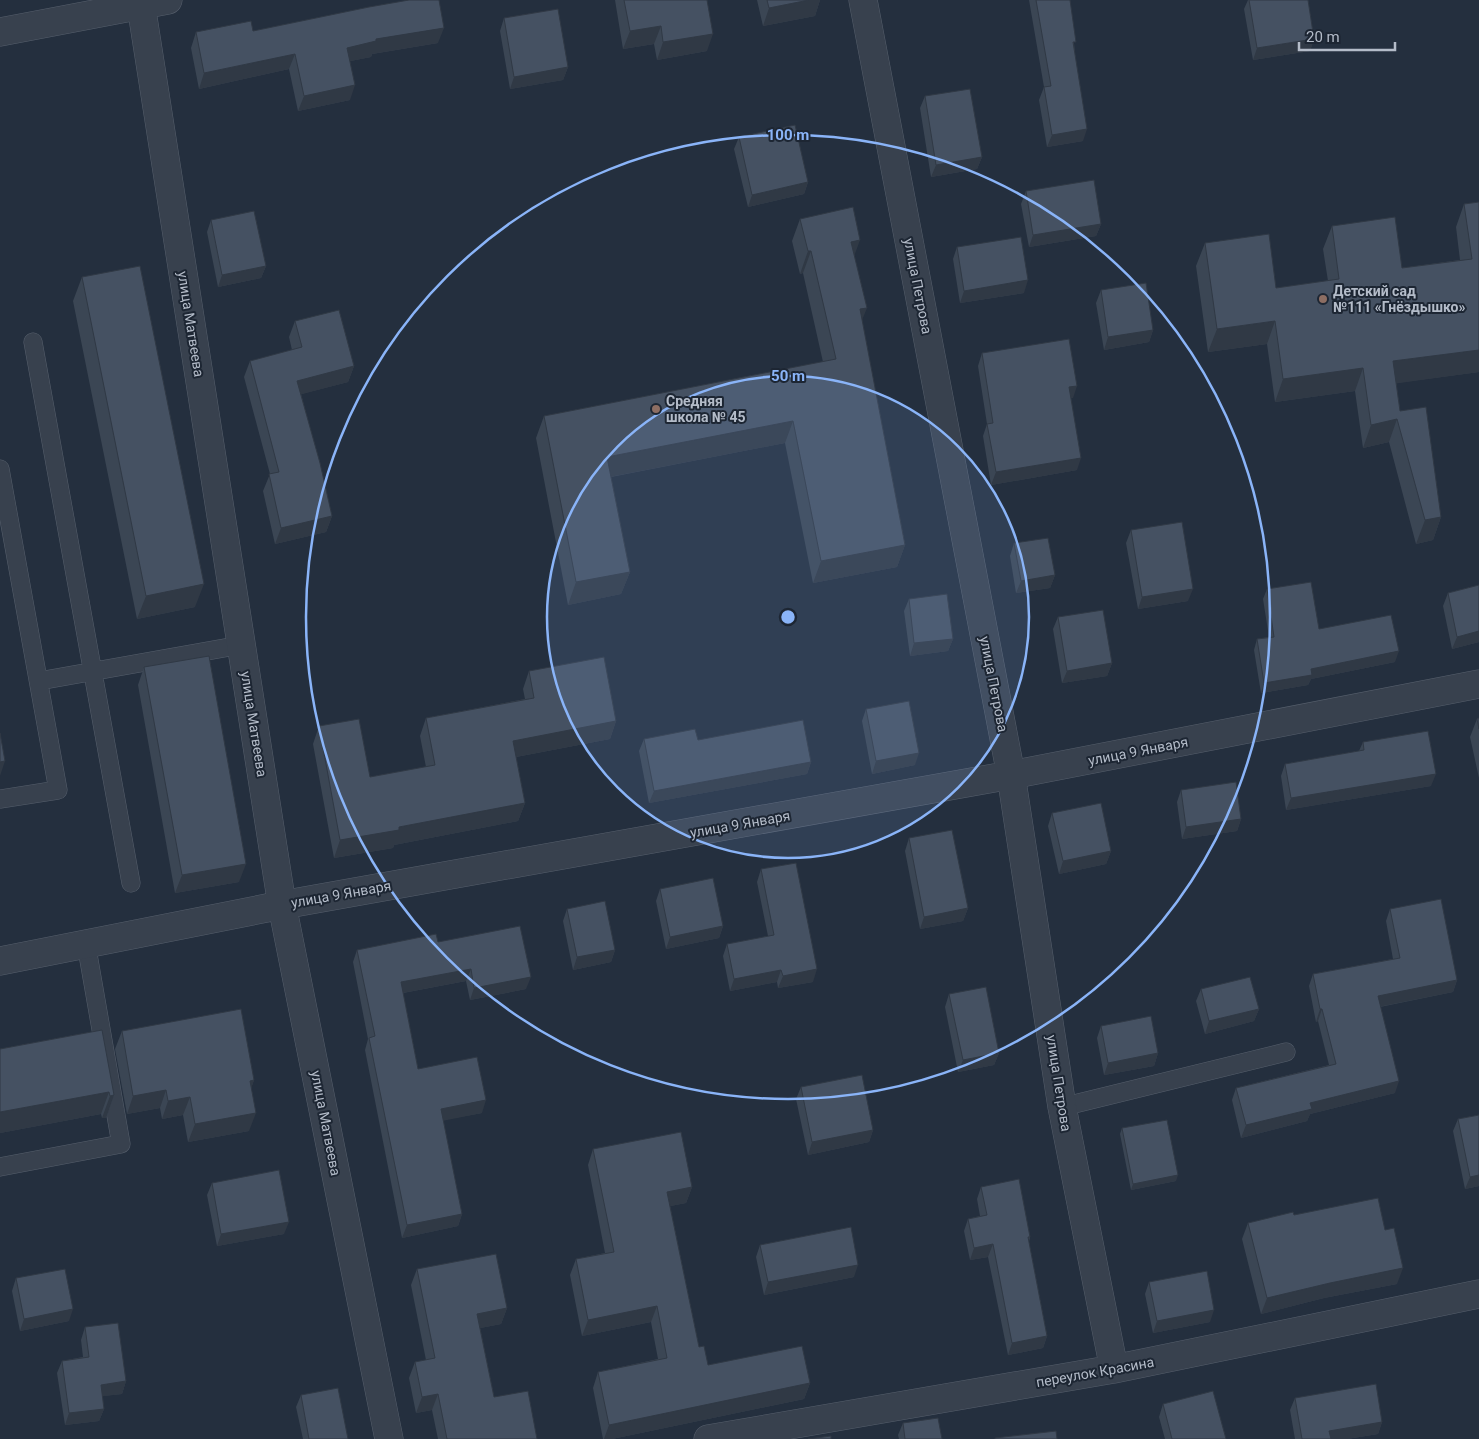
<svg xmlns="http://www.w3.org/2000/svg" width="1479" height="1439" font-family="Roboto,sans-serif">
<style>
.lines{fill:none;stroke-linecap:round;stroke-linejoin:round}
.lane-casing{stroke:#565f6c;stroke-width:19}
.street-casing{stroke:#565f6c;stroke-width:29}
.lane{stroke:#38414e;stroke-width:18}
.street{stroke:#38414e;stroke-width:28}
.wall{fill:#3b4654}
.shaded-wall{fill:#303945}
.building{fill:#455162;stroke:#303945}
.ring{fill:none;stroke:#8ab4f8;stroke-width:2.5}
.education-dot{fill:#8d6e63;stroke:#1d2633;stroke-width:2}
.labels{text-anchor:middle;stroke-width:4;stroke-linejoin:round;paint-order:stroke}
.street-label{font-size:14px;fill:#b4bcc9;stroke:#1d2633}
.poi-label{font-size:14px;font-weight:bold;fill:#b4bcc9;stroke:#1d2633;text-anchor:start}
.centre{fill:#8ab4f8;stroke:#1d2633;stroke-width:2.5}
.ring-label{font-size:15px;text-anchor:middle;font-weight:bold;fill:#8ab4f8;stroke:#1d2633;stroke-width:4;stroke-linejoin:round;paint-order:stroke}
</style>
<rect width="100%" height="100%" fill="#242f3e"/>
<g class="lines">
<g class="lane-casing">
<path id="lane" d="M 33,342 L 131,883
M 0,469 L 58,790 L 0,799
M 39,681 L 241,645
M 1062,1107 L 1286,1052
M 0,1167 L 121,1144 L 86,943"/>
</g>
<g class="street-casing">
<path id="street" d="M 863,0 L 1011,775 L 1062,1107 L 1114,1369
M 141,5 L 282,905 L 389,1439
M 0,32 L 168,0
M 0,961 L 282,905 L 1011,775 L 1479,684
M 708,1439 L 1114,1369 L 1479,1294"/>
</g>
<use href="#lane" class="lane"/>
<use href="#street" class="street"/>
</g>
<path class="wall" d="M 615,0 L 707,0 L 707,51 L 657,60 L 654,44 L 623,49 Z
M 757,0 L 820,0 L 815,16 L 763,26 Z
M 1029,0 L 1070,0 L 1083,141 L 1047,147 L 1039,100 L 1044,87 Z
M 1248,0 L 1308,0 L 1314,39 L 1310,51 L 1253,60 L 1244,9 Z
M 504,18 L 568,67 L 563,80 L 510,89 L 500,31 Z
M 253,31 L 438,43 L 372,54 L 371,57 L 350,61 L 350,100 L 298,111 L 289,69 L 199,89 L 191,48 L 196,32 Z
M 925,96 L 982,157 L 977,169 L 931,177 L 920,108 Z
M 739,137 L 808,182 L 804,194 L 748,207 L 734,149 Z
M 1026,191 L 1101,224 L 1096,236 L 1029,247 L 1021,204 Z
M 1479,202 L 1479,372 L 1396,383 L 1400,411 L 1441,517 L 1433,540 L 1416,544 L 1389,442 L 1363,448 L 1355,391 L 1275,402 L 1267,344 L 1208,352 L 1196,266 L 1205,243 L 1276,288 L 1328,281 L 1323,249 L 1332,226 L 1402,268 L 1460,260 L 1456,227 L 1464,204 Z
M 800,219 L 854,255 L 862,321 L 905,545 L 897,567 L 813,583 L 785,443 L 611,477 L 630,572 L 621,594 L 568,605 L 536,438 L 544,416 L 823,362 L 803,273 L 800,274 L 792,241 Z
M 211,220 L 266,266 L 261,278 L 218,287 L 207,232 Z
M 957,247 L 1024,293 L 960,303 L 953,259 Z
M 82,277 L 195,607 L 137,619 L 73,301 Z
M 1101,290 L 1153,330 L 1149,342 L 1104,350 L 1096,303 Z
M 295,321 L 354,366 L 348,382 L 301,394 L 332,516 L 326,532 L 275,544 L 263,491 L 270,474 L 244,377 L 250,361 L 292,350 L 289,337 Z
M 982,353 L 1073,398 L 1071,398 L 1077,470 L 991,485 L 983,436 L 987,424 L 978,366 Z
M 1131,530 L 1188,601 L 1138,609 L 1126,543 Z
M 1014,543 L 1055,575 L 1050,588 L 1016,593 L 1010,556 Z
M 1479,585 L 1479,642 L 1452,649 L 1443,606 L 1448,593 Z
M 1267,589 L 1319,629 L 1395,662 L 1311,679 L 1308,685 L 1261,693 L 1254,650 L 1257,639 L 1269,637 L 1263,599 Z
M 909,599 L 953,639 L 948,651 L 910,656 L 904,611 Z
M 1058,617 L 1112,663 L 1107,676 L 1062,683 L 1053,629 Z
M 144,667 L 239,882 L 175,893 L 138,685 Z
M 529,671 L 616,721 L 610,739 L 516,757 L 525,803 L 518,821 L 394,845 L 393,848 L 334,858 L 313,744 L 319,726 L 370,777 L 426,767 L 420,736 L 426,718 L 525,699 L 523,689 Z
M 866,709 L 915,765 L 872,774 L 862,721 Z
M 1479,718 L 1479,778 L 1470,737 L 1477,719 Z
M 644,739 L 698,740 L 811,762 L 807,774 L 649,803 L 639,751 Z
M 1363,742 L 1431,786 L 1286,810 L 1281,776 L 1285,764 L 1359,751 Z
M 1181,790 L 1241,819 L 1237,831 L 1182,839 L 1177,802 Z
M 1052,813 L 1111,851 L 1106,864 L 1059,874 L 1048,826 Z
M 909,838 L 968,908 L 963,921 L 920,929 L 905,851 Z
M 761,869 L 813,982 L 778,988 L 777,982 L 730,991 L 723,956 L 727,944 L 768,936 L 757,882 Z
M 660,889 L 723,926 L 719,938 L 666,949 L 656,901 Z
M 567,909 L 615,950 L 611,962 L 573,970 L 563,921 Z
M 1390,909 L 1457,980 L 1453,992 L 1380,1007 L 1395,1093 L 1310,1114 L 1307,1121 L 1241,1138 L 1232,1100 L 1236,1088 L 1329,1065 L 1318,1021 L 1316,1022 L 1309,986 L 1313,974 L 1393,959 L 1386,921 Z
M 438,942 L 526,989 L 470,1000 L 466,981 L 403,993 L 418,1069 L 482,1113 L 443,1120 L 462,1214 L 458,1226 L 402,1238 L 365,1050 L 368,1039 L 353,962 L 357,950 Z
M 1201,989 L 1259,1009 L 1254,1021 L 1205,1034 L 1196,1001 Z
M 949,994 L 999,1053 L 994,1065 L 958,1072 L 945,1007 Z
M 1101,1026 L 1158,1053 L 1154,1066 L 1104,1075 L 1097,1038 Z
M 102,1030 L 114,1095 L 106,1118 L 102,1118 L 101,1114 L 0,1133 L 0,1049 Z
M 122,1031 L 254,1080 L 251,1088 L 249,1131 L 188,1142 L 183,1115 L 162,1119 L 160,1108 L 127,1114 L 115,1049 Z
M 801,1087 L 873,1130 L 869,1142 L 808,1155 L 796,1099 Z
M 1479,1115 L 1479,1186 L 1465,1189 L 1453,1131 L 1458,1119 Z
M 1122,1128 L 1176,1181 L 1131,1190 L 1120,1134 Z
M 593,1149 L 692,1187 L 686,1203 L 670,1206 L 699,1347 L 708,1365 L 810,1383 L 804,1399 L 612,1439 L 603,1439 L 593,1388 L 598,1372 L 658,1359 L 651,1322 L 582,1336 L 570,1275 L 576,1259 L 605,1253 L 588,1165 Z
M 212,1183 L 284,1234 L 217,1246 L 207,1195 Z
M 981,1187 L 1030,1237 L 1029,1242 L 1047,1336 L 1043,1348 L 1008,1355 L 988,1257 L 970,1260 L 964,1231 L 968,1219 L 980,1216 L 977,1199 Z
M 1294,1215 L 1397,1284 L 1324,1298 L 1261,1314 L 1242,1239 L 1248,1223 Z
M 760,1245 L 854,1277 L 764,1295 L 756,1257 Z
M 417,1269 L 507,1308 L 501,1324 L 480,1328 L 494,1397 L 537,1439 L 438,1439 L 432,1410 L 416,1413 L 409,1378 L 415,1362 L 426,1360 L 411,1285 Z
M 16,1278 L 69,1321 L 20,1331 L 12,1291 Z
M 1149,1282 L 1210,1322 L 1153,1333 L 1145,1294 Z
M 85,1327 L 126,1381 L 122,1394 L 102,1396 L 104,1409 L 99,1421 L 65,1425 L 57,1373 L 62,1361 L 83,1357 L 81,1340 Z
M 301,1395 L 348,1439 L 303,1439 L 296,1407 Z
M 1295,1398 L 1382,1422 L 1378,1434 L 1347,1439 L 1295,1439 L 1290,1410 Z
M 1163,1404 L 1226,1439 L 1165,1439 L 1159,1417 Z
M 903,1423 L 942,1439 L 899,1439 L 898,1435 Z"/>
<path class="shaded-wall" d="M 809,0 L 820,0 L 815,16 L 763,26 L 769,8 Z
M 661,26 L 654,44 L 623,49 L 630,31 Z
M 444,28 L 438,43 L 372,54 L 371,57 L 341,63 L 347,48 L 376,39 Z
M 713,34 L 707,51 L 657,60 L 663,42 Z
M 1314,39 L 1310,51 L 1253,60 L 1257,48 Z
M 295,54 L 289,69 L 199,89 L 204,73 Z
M 568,67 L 563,80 L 510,89 L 514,77 Z
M 355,85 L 350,100 L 298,111 L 304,96 Z
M 1087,129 L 1083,141 L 1047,147 L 1052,135 Z
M 982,157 L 977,169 L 931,177 L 936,165 Z
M 808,182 L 804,194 L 748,207 L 752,195 Z
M 1101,224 L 1096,236 L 1029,247 L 1033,235 Z
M 860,240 L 852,262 L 851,242 Z
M 808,251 L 811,251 L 803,273 L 800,274 Z
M 266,266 L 261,278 L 218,287 L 222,275 Z
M 1028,280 L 1024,293 L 960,303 L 964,291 Z
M 867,308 L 858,330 L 860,309 Z
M 1275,321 L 1267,344 L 1208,352 L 1217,329 Z
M 1153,330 L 1149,342 L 1104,350 L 1108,337 Z
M 1479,350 L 1479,372 L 1385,385 L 1393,361 Z
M 354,366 L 348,382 L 291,397 L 297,381 Z
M 1363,368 L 1355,391 L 1275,402 L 1283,379 Z
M 1077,386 L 1073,398 L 1065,399 L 1069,387 Z
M 1397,419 L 1389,442 L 1363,448 L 1371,425 Z
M 793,421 L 785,443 L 599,479 L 607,457 Z
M 1081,458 L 1077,470 L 991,485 L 996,472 Z
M 332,516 L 326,532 L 275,544 L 281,528 Z
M 1441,517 L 1433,540 L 1416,544 L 1425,520 Z
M 905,545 L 897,567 L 813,583 L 821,561 Z
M 630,572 L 621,594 L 568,605 L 576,582 Z
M 1055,575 L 1050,588 L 1016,593 L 1021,581 Z
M 204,584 L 195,607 L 137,619 L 146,596 Z
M 1193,589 L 1188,601 L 1138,609 L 1142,597 Z
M 1479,631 L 1479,642 L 1452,649 L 1457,637 Z
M 953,639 L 948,651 L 910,656 L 914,643 Z
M 1399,651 L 1395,662 L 1311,679 L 1308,685 L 1261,693 L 1264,683 L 1311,669 Z
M 1112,663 L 1107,676 L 1062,683 L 1067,671 Z
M 616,721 L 610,739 L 506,759 L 513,741 Z
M 919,753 L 915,765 L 872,774 L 876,761 Z
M 5,761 L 0,776 L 0,762 Z
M 811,762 L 807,774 L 649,803 L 654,791 Z
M 1436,774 L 1431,786 L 1286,810 L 1291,798 Z
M 525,803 L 518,821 L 394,845 L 393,848 L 334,858 L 340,840 L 399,827 Z
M 1241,819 L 1237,831 L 1182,839 L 1186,827 Z
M 1111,851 L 1106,864 L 1059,874 L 1063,861 Z
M 246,864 L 239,882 L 175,893 L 182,875 Z
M 968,908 L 963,921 L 920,929 L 924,917 Z
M 723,926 L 719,938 L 666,949 L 670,937 Z
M 615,950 L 611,962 L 573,970 L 577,957 Z
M 471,969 L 466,981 L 397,994 L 401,982 Z
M 817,969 L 813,982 L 778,988 L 783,976 Z
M 781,970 L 777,982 L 730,991 L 734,979 Z
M 531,977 L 526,989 L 470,1000 L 474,988 Z
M 1457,980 L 1453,992 L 1373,1008 L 1378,996 Z
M 1259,1009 L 1254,1021 L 1205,1034 L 1209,1021 Z
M 1320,1009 L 1322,1009 L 1318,1021 L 1316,1022 Z
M 999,1053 L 994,1065 L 958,1072 L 963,1060 Z
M 1158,1053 L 1154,1066 L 1104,1075 L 1108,1063 Z
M 254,1080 L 248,1098 L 250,1081 Z
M 1399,1081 L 1395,1093 L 1310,1114 L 1307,1121 L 1241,1138 L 1246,1125 L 1310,1103 Z
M 166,1090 L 160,1108 L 127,1114 L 133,1096 Z
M 109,1092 L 101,1114 L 0,1133 L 0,1112 Z
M 114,1095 L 106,1118 L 102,1118 L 110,1096 Z
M 190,1097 L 183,1115 L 162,1119 L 168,1101 Z
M 486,1100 L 482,1113 L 437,1122 L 441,1109 Z
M 256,1113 L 249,1131 L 188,1142 L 195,1124 Z
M 873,1130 L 869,1142 L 808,1155 L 812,1142 Z
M 1178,1175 L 1176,1181 L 1131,1190 L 1133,1184 Z
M 1479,1175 L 1479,1186 L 1465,1189 L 1470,1177 Z
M 692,1187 L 686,1203 L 661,1208 L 667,1192 Z
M 462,1214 L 458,1226 L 402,1238 L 407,1225 Z
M 289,1222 L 284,1234 L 217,1246 L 221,1234 Z
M 993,1244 L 988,1257 L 970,1260 L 974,1248 Z
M 858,1265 L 854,1277 L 764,1295 L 768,1282 Z
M 1403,1268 L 1397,1284 L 1324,1298 L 1261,1314 L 1267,1298 L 1330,1283 Z
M 657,1306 L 651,1322 L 582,1336 L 588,1320 Z
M 507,1308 L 501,1324 L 471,1330 L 477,1314 Z
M 73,1309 L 69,1321 L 20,1331 L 24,1319 Z
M 1214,1310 L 1210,1322 L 1153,1333 L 1157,1321 Z
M 1047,1336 L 1043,1348 L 1008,1355 L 1012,1343 Z
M 126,1381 L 122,1394 L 96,1397 L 101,1385 Z
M 810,1383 L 804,1399 L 612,1439 L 604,1439 L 609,1425 Z
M 438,1394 L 432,1410 L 416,1413 L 422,1397 Z
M 104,1409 L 99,1421 L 65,1425 L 69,1413 Z
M 1382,1422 L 1378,1434 L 1347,1439 L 1326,1439 L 1329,1431 Z"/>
<path class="building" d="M 409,0 L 439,0 L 444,28 L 376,39 L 376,41 L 347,48 L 355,85 L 304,96 L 295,54 L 204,73 L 196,32 L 251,21 L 253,31 L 369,7 Z
M 624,0 L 707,0 L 713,34 L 663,42 L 661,26 L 630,31 Z
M 767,0 L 809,0 L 769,8 Z
M 1036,0 L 1070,0 L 1076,42 L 1073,42 L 1087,129 L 1052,135 L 1044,87 L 1051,86 Z
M 1249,0 L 1308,0 L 1314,39 L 1257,48 Z
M 558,9 L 568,67 L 514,77 L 504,18 Z
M 970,89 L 982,157 L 936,165 L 925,96 Z
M 795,125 L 808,182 L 752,195 L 739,137 Z
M 1094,180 L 1101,224 L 1033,235 L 1026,191 Z
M 1479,202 L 1479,350 L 1393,361 L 1400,411 L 1426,407 L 1441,517 L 1425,520 L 1397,419 L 1371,425 L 1363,368 L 1283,379 L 1275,321 L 1217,329 L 1205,243 L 1269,234 L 1276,288 L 1339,279 L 1332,226 L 1395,217 L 1402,268 L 1472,259 L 1464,204 Z
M 853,207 L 860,240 L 851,242 L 867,308 L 860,309 L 905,545 L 821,561 L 793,421 L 607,457 L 630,572 L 576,582 L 544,416 L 836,359 L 811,251 L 808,251 L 800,219 Z
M 254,211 L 266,266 L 222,275 L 211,220 Z
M 1021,237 L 1028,280 L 964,291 L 957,247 Z
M 140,266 L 204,584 L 146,596 L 82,277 Z
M 1146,283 L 1153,330 L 1108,337 L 1101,290 Z
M 339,310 L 354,366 L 297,381 L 320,463 L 332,516 L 281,528 L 269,474 L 279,472 L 250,361 L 302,347 L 295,321 Z
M 1069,339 L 1077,386 L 1069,387 L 1081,458 L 996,472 L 987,424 L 993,423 L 982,353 Z
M 1182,522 L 1193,589 L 1142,597 L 1131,530 Z
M 1048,538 L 1055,575 L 1021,581 L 1014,543 Z
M 1311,582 L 1319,629 L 1391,615 L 1399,651 L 1311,669 L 1312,675 L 1264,683 L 1257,639 L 1274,637 L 1267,589 Z
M 1479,585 L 1479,631 L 1457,637 L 1448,593 Z
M 947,594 L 953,639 L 914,643 L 909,599 Z
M 1103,610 L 1112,663 L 1067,671 L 1058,617 Z
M 209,656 L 246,864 L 182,875 L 144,667 Z
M 604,657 L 616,721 L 513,741 L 525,803 L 399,827 L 399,830 L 340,840 L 319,726 L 359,719 L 370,777 L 435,765 L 426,718 L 534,698 L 529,671 Z
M 909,701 L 919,753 L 876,761 L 866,709 Z
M 1479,718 L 1479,729 L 1477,719 Z
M 803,720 L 811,762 L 654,791 L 644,739 L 695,729 L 698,740 Z
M 1428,731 L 1436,774 L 1291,798 L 1285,764 L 1364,750 L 1363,742 Z
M 0,733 L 5,761 L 0,762 Z
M 1236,782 L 1241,819 L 1186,827 L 1181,790 Z
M 1101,803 L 1111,851 L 1063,861 L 1052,813 Z
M 952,830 L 968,908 L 924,917 L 909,838 Z
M 796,863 L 817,969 L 783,976 L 781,970 L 734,979 L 727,944 L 774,935 L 761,869 Z
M 713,878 L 723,926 L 670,937 L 660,889 Z
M 1441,899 L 1457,980 L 1378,996 L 1399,1081 L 1310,1103 L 1312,1109 L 1246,1125 L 1236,1088 L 1336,1064 L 1322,1009 L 1320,1009 L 1313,974 L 1400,958 L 1390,909 Z
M 605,901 L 615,950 L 577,957 L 567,909 Z
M 520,926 L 531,977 L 474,988 L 471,969 L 401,982 L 418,1069 L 477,1057 L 486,1100 L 441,1109 L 462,1214 L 407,1225 L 369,1038 L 375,1036 L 357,950 L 436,934 L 438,942 Z
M 1250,977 L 1259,1009 L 1209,1021 L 1201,989 Z
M 986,987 L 999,1053 L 963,1060 L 949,994 Z
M 241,1009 L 254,1080 L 250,1081 L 256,1113 L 195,1124 L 190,1097 L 168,1101 L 166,1090 L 133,1096 L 122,1031 Z
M 1151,1016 L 1158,1053 L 1108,1063 L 1101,1026 Z
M 102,1030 L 114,1095 L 110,1096 L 109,1092 L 0,1112 L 0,1049 Z
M 862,1075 L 873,1130 L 812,1142 L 801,1087 Z
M 1479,1115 L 1479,1175 L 1470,1177 L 1458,1119 Z
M 1167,1120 L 1178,1175 L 1133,1184 L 1122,1128 Z
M 681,1132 L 692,1187 L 667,1192 L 699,1347 L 704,1346 L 708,1365 L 802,1346 L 810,1383 L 609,1425 L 598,1372 L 667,1358 L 657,1306 L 588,1320 L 576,1259 L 614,1252 L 593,1149 Z
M 279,1170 L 289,1222 L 221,1234 L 212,1183 Z
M 1019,1179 L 1030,1237 L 1028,1237 L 1047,1336 L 1012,1343 L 993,1244 L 974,1248 L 968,1219 L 987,1215 L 981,1187 Z
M 1378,1198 L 1385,1230 L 1394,1228 L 1403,1268 L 1330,1283 L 1267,1298 L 1248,1223 L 1293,1212 L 1294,1215 Z
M 851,1227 L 858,1265 L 768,1282 L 760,1245 Z
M 496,1254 L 507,1308 L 477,1314 L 494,1397 L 528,1391 L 537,1439 L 447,1439 L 438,1394 L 422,1397 L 415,1362 L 435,1358 L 417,1269 Z
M 65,1269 L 73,1309 L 24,1319 L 16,1278 Z
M 1207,1271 L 1214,1310 L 1157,1321 L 1149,1282 Z
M 118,1323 L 126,1381 L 101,1385 L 104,1409 L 69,1413 L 62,1361 L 89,1357 L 85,1327 Z
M 1376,1384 L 1382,1422 L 1329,1431 L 1331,1439 L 1302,1439 L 1295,1398 Z
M 338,1388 L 348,1439 L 309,1439 L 301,1395 Z
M 1213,1391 L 1226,1439 L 1172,1439 L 1163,1404 Z
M 938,1418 L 942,1439 L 905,1439 L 903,1423 Z
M 1056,1431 L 1057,1439 L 995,1439 L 995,1438 Z
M 831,1436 L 831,1439 L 808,1439 Z"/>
<circle cx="788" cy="617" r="241" fill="#8ab4f8" fill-opacity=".12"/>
<g class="ring">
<circle cx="788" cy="617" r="241"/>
<circle cx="788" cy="617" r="482"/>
</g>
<g class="education-dot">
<circle cx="1323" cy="299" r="5"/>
<circle cx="656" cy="409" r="5"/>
</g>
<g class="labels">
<g class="street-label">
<text transform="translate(918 286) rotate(79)" y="5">улица Петрова</text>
<text transform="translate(191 324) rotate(81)" y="5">улица Матвеева</text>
<text transform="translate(994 684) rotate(79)" y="5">улица Петрова</text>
<text transform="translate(254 724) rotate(81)" y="5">улица Матвеева</text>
<text transform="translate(1138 751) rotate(-11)" y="5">улица 9 Января</text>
<text transform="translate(740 824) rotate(-10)" y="5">улица 9 Января</text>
<text transform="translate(341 894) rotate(-10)" y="5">улица 9 Января</text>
<text transform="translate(1059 1083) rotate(81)" y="5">улица Петрова</text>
<text transform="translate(326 1123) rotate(79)" y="5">улица Матвеева</text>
<text transform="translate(1095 1372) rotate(-10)" y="5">переулок Красина</text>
</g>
<g class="poi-label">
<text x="1333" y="296">Детский сад<tspan x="1333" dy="16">№111 «Гнёздышко»</tspan></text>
<text x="666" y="406">Средняя<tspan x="666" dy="16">школа № 45</tspan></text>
</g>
</g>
<circle cx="788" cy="617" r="8" class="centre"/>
<g class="ring-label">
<text x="788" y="140">100 m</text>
<text x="788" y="381">50 m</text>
</g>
<path d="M1299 42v8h96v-8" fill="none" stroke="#b4bcc9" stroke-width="2.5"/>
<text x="1306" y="42" font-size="15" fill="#b4bcc9" stroke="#1d2633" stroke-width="4" paint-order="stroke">20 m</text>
</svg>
